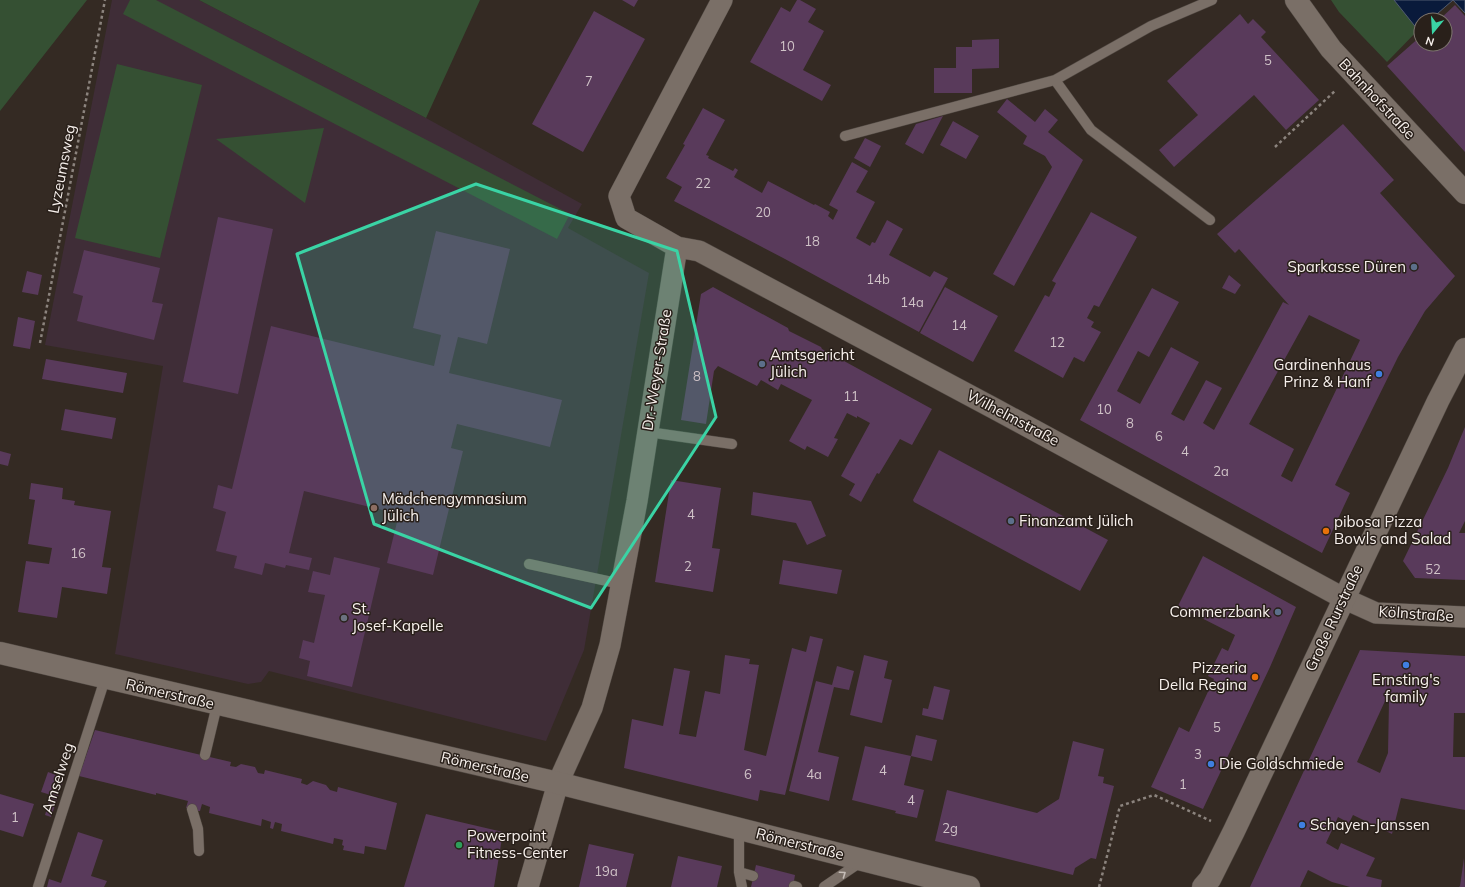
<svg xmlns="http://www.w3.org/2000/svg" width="1465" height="887" font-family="Mulish,sans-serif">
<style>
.education{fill:#3f2d37}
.green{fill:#355033}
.water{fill:#091a3b;stroke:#515a70}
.building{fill:#593a5b;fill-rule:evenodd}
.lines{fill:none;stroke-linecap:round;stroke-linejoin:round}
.lane-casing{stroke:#504842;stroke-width:11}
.street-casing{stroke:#504842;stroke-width:22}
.secondary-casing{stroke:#504842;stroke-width:23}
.path{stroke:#8c847e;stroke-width:2.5;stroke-dasharray:3 3;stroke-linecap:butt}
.lane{stroke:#7a6f67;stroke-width:10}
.street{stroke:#7a6f67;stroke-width:21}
.secondary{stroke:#7a6f67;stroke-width:22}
.oneway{stroke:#c6bdb7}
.marked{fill:#3ad4a5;fill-opacity:0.2;stroke:#3ad4a5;stroke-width:3;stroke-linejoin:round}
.service-dot{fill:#5c6f8a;stroke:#29201a;stroke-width:1.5}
.shop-dot{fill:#3f7fe0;stroke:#29201a;stroke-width:1.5}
.education-dot{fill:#8d6e63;stroke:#29201a;stroke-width:1.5}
.food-dot{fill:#e8710a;stroke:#29201a;stroke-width:1.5}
.worship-dot{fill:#6b7280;stroke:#29201a;stroke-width:1.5}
.leisure-dot{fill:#2e9e5b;stroke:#29201a;stroke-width:1.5}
.labels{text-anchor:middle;stroke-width:3;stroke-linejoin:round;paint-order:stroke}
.number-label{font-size:13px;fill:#d0c3c8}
.street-label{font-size:15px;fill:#f8f1ed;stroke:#29201a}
.poi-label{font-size:15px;fill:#f8f1ed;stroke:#29201a;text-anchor:start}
</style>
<rect width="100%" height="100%" fill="#342a23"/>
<path class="education" d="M 112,0 L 199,0 L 426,118 L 582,204 L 568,228 L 649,273 L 584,650 L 546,741 L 269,671 L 261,682 L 248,684 L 115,654 L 163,366 L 45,345 Z"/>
<path class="green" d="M 0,0 L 87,0 L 0,111 Z
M 130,0 L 156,0 L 570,214 L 557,239 L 123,14 Z
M 199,0 L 480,0 L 426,118 Z
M 1331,0 L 1453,0 L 1430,20 L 1421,20 L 1421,27 L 1387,62 L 1339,12 Z
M 117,64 L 202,85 L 160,258 L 75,238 Z
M 324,128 L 305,203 L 216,139 Z"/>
<path class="water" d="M 1394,0 L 1453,0 L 1430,20 L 1421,20 L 1421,27 L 1418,30 Z
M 1453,0 L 1465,0 L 1465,13 Z"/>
<path class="building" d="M 622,0 L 638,0 L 634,7 Z
M 797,0 L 800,0 L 816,9 L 808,22 L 824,31 L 803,70 L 831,85 L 822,101 L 750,62 L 781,7 L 790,12 Z
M 1455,5 L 1465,16 L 1465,152 L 1387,66 L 1421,36 L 1421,44 L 1445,44 L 1445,20 L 1439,20 Z
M 594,11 L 645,39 L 583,152 L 532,124 Z
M 1240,14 L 1248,24 L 1253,19 L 1266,32 L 1261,37 L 1319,100 L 1286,130 L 1254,95 L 1174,167 L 1159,150 L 1198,115 L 1167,81 Z
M 999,39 L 999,68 L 972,69 L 972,93 L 934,93 L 934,68 L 956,68 L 956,47 L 972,47 L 972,40 Z
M 1007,99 L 1035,122 L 1045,109 L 1058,120 L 1048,132 L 1083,160 L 1014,286 L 993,274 L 1052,167 L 1045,156 L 1023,144 L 1027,136 L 997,112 Z
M 703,108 L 725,120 L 706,155 L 709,156 L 708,158 L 733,171 L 735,168 L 738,170 L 734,177 L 762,193 L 768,181 L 814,205 L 815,204 L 830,212 L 828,216 L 833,220 L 838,210 L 829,205 L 852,162 L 868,171 L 856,192 L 875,202 L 856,238 L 870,246 L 872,242 L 875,243 L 887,220 L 903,229 L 889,255 L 930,277 L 934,271 L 948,278 L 919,332 L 785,259 L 674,201 L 682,187 L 666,178 L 685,145 L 683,144 Z
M 943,116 L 923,154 L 905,144 L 916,124 Z
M 953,121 L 979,136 L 966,159 L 940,145 Z
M 1343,124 L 1394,180 L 1380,193 L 1455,276 L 1425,311 L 1398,357 L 1335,485 L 1350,493 L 1322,553 L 1080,420 L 1152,288 L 1179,302 L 1149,357 L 1138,351 L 1117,391 L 1140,404 L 1171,347 L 1199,362 L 1171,414 L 1184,421 L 1206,380 L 1222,388 L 1203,423 L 1214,430 L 1283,302 L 1289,305 L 1239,249 L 1235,253 L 1217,234 ZM 1309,315 L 1360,340 L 1292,482 L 1281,476 L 1294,449 L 1249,424 Z
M 865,138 L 881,146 L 870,167 L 854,158 Z
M 1091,212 L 1137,237 L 1099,307 L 1094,305 L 1087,318 L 1094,322 L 1091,327 L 1101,332 L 1084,362 L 1074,357 L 1063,378 L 1014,351 L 1045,295 L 1049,297 L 1056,283 L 1052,281 Z
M 218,217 L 273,229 L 238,394 L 183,382 Z
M 436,231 L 510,249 L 487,344 L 458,337 L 449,373 L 562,400 L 550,447 L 457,424 L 451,448 L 463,451 L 433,575 L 387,563 L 399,514 L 304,491 L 289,553 L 312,558 L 309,570 L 286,565 L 285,568 L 265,563 L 262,575 L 234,568 L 237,556 L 216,551 L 226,512 L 213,508 L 218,485 L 232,489 L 271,326 L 434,366 L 441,335 L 413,328 Z
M 84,250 L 160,268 L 152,302 L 163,304 L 154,340 L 77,321 L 83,296 L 73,293 Z
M 27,271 L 42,275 L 38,295 L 22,292 Z
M 1229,275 L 1241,285 L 1235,294 L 1222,288 Z
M 713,287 L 788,328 L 789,331 L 821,347 L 822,349 L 932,409 L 912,445 L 900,439 L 879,474 L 877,473 L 861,502 L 849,495 L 855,484 L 841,476 L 870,423 L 857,416 L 857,418 L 847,413 L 834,438 L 838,439 L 828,457 L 807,446 L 805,450 L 789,441 L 812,400 L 781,384 L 778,390 L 761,380 L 757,386 L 718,366 L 714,371 L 706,424 L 681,420 L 701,294 Z
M 945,287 L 998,316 L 973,362 L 920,333 Z
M 18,317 L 35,321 L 30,349 L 13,346 Z
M 46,359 L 127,373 L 123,393 L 42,379 Z
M 65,409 L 116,418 L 112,439 L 61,430 Z
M 1465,427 L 1465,521 L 1459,533 L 1465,533 L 1465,580 L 1415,578 L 1403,561 L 1448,468 Z
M 939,450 L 1108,540 L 1080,591 L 914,502 L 913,500 Z
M 0,451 L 11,454 L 8,466 L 0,464 Z
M 671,480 L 721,488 L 712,548 L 720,549 L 713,592 L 655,582 Z
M 31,483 L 63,488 L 62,499 L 75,501 L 74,505 L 111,511 L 102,567 L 111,568 L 107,594 L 62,587 L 57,618 L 18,612 L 26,561 L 49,564 L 52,548 L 28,544 L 35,500 L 29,499 Z
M 753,492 L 811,501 L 826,536 L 807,545 L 796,523 L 751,515 Z
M 1203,556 L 1296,607 L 1270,667 L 1203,809 L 1151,787 L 1179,727 L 1189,732 L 1214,679 L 1208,676 L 1222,648 L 1228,651 L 1235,635 L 1178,606 Z
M 334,557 L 380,568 L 352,687 L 307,676 L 310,661 L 299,658 L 303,640 L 314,643 L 325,595 L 308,592 L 313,571 L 330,575 Z
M 783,560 L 842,570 L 837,594 L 779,584 Z
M 810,636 L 823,639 L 785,795 L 760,790 L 758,801 L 624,768 L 632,719 L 663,726 L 674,668 L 690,671 L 679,734 L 696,737 L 705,691 L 720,694 L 725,655 L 750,659 L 749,664 L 759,665 L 744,750 L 766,756 L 792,648 L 806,652 Z
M 1360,650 L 1465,656 L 1465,713 L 1454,713 L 1453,757 L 1465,757 L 1465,810 L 1401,798 L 1392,834 L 1353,815 L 1349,823 L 1338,817 L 1326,843 L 1338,850 L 1341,843 L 1375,858 L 1366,876 L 1382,880 L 1381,887 L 1350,887 L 1332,882 L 1308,870 L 1300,887 L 1250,887 ZM 1385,701 L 1389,701 L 1388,753 L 1380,773 L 1357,762 Z
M 864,655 L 888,661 L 884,678 L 892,680 L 882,723 L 850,715 Z
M 837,666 L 854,671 L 849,690 L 834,687 L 818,752 L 839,757 L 829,801 L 789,791 L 816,681 L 832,685 Z
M 934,686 L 950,690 L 943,720 L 922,715 L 923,708 L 928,709 Z
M 95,730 L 231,762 L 230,766 L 236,767 L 241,764 L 255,767 L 258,773 L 264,774 L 265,770 L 302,779 L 301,783 L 307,785 L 313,781 L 326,785 L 330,790 L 337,792 L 338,787 L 397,803 L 386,850 L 365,846 L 364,854 L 343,850 L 344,846 L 342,845 L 343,840 L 334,838 L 333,844 L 281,831 L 282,824 L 275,822 L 273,829 L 270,828 L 271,822 L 262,819 L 261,826 L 209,813 L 210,807 L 202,804 L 200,811 L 198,811 L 186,808 L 188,801 L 156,793 L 156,795 L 79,776 Z
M 916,735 L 937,740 L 932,761 L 911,756 Z
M 1073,741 L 1104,749 L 1098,776 L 1104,777 L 1103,783 L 1114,786 L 1096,859 L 1091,858 L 1075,868 L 1073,875 L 935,841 L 947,790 L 1037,813 L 1059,799 Z
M 865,746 L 911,756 L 904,785 L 924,790 L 917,818 L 895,813 L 896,811 L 852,800 Z
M 48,772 L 64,778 L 51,817 L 45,815 L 51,795 L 41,792 Z
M 0,794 L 34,804 L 23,837 L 0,830 Z
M 426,814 L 503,832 L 494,887 L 404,887 Z
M 78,832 L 103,840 L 91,876 L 107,881 L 104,887 L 47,887 L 49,879 L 61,883 Z
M 589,844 L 634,854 L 626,887 L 579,887 Z
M 678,856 L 722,866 L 717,887 L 671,887 Z
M 1464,858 L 1465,887 L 1459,887 L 1460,886 Z
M 756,865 L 795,875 L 793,887 L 751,887 Z"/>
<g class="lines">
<g class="lane-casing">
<path id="lane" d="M 1055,80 L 1091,130 L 1210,220
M 845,136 L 1055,80 L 1151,26 L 1212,0
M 648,432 L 732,444
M 529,564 L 621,584
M 205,755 L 217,705
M 192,809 L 198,829 L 199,851
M 739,829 L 739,872 L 753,876
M 739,872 L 742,887
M 794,886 L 797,887
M 38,887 L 105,679
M 824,887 L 862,861"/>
</g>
<g class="street-casing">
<path id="street" d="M 677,247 L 699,251 L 997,410 L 1345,599 L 1376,613 L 1465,617
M 528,887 L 558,783 L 592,708 L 610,645 L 637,501 L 677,247 L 626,218 L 619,196 L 722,0"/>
</g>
<g class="secondary-casing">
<path id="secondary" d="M 1296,0 L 1331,49 L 1465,193
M 0,653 L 558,783 L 969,887
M 1203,887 L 1210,879 L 1234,831 L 1438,401 L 1465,349"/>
</g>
<path class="path" d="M 1275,147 L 1336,90
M 40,343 L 105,0
M 1099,887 L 1120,806 L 1154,795 L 1211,821"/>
<use href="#lane" class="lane"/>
<use href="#street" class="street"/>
<use href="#secondary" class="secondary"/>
</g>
<defs><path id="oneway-chevron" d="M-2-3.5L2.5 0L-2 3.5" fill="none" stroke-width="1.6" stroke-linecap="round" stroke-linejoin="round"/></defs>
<use class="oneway" href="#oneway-chevron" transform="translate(843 874) rotate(-35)"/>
<path class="marked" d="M 476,184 L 677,251 L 716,417 L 591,608 L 374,524 L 297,254 Z"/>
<g class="service-dot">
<circle cx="1414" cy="267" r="4"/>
<circle cx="762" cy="364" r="4"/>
<circle cx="1011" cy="521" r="4"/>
<circle cx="1278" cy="612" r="4"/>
</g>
<g class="shop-dot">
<circle cx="1379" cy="374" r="4"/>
<circle cx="1406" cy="665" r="4"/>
<circle cx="1211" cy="764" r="4"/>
<circle cx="1302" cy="825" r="4"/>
</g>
<circle class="education-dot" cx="374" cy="508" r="4"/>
<g class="food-dot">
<circle cx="1326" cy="531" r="4"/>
<circle cx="1255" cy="677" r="4"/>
</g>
<circle class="worship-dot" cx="344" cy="618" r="4"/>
<circle class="leisure-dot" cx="459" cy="845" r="4"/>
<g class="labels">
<g class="number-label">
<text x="787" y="51">10</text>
<text x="1268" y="65">5</text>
<text x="589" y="86">7</text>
<text x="703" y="188">22</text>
<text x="763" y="217">20</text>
<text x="812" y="246">18</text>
<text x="878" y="284">14b</text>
<text x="912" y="307">14a</text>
<text x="959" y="330">14</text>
<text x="1057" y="347">12</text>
<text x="697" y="381">8</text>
<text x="851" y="401">11</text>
<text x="1104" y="414">10</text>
<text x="1130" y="428">8</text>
<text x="1159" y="441">6</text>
<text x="1185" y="456">4</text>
<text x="1221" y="476">2a</text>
<text x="691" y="519">4</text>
<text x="78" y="558">16</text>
<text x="688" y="571">2</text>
<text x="1433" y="574">52</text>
<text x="1217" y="732">5</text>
<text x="1198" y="759">3</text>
<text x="883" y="775">4</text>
<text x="748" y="779">6</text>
<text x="814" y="779">4a</text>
<text x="1183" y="789">1</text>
<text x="911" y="805">4</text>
<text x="15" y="822">1</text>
<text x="950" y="833">2g</text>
<text x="606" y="876">19a</text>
</g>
<g class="street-label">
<text transform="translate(1377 99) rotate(47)" y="5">Bahnhofstraße</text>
<text transform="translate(62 169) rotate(-79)" y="5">Lyzeumsweg</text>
<text transform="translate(657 370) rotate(-81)" y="5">Dr.-Weyer-Straße</text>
<text transform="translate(1013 418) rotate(28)" y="5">Wilhelmstraße</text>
<text transform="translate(1416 614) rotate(4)" y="5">Kölnstraße</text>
<text transform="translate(1334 618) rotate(-65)" y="5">Große Rurstraße</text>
<text transform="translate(170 694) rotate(13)" y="5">Römerstraße</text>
<text transform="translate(485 767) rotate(13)" y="5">Römerstraße</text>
<text transform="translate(58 778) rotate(-72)" y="5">Amselweg</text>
<text transform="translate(800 844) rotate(14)" y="5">Römerstraße</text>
</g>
<g class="poi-label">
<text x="1406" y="272" text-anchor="end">Sparkasse Düren</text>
<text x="770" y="360">Amtsgericht<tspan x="770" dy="17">Jülich</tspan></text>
<text x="1371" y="370" text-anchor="end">Gardinenhaus<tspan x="1371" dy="17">Prinz &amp; Hanf</tspan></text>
<text x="382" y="504">Mädchengymnasium<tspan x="382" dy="17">Jülich</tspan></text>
<text x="1019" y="526">Finanzamt Jülich</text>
<text x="1334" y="527">pibosa Pizza<tspan x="1334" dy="17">Bowls and Salad</tspan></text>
<text x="352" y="614">St.<tspan x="352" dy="17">Josef-Kapelle</tspan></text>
<text x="1270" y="617" text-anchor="end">Commerzbank</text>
<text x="1247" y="673" text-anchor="end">Pizzeria<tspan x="1247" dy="17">Della Regina</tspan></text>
<text x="1406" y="685" text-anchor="middle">Ernsting's<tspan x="1406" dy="17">family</tspan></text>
<text x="1219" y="769">Die Goldschmiede</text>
<text x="1310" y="830">Schayen-Janssen</text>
<text x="467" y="841">Powerpoint<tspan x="467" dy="17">Fitness-Center</tspan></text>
</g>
</g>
<g transform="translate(1433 32) rotate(198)"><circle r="19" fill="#29201a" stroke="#7c746e"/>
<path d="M0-3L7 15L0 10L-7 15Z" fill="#3ad4a5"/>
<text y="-6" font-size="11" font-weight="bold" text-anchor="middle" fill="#f8f1ed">N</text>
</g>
</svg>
